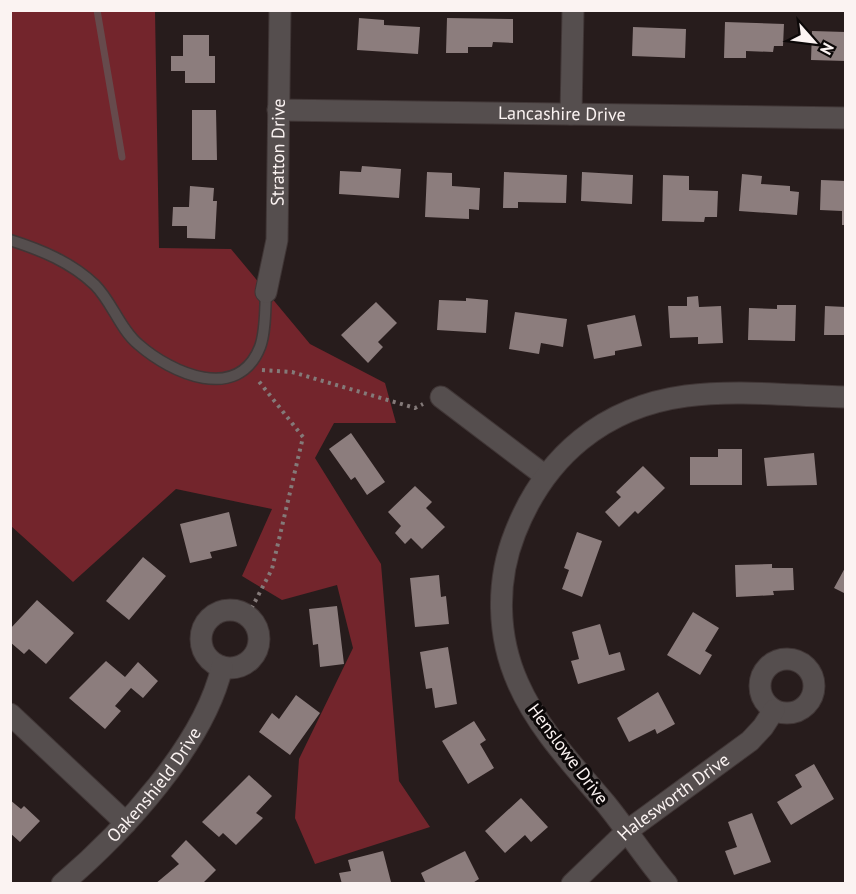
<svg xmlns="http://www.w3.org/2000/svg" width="856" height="894" font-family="'PT Sans',sans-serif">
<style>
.forest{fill:#73252c}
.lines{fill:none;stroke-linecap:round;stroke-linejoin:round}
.stream{stroke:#664a4c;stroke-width:7}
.building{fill:#8c7d7d}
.service-casing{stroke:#403636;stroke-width:13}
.minor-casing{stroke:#403636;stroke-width:23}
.path{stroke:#847a79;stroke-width:4;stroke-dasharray:3 4.5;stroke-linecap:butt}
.service{stroke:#554e4e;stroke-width:10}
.minor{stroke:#554e4e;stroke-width:21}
.labels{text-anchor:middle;stroke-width:6;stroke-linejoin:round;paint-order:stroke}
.street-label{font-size:18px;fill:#fbf3f2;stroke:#0c0808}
</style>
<rect width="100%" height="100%" fill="#271c1c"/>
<path class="forest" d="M 11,11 L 155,11 L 159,248 L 231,249 L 310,344 L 385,383 L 396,423 L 334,423 L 315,458 L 381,564 L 399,781 L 430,827 L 315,864 L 295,818 L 299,759 L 353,648 L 337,585 L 282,600 L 242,576 L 272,509 L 176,489 L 73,582 L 11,526 Z"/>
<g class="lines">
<path class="stream" d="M 97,10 L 122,157"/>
</g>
<path class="building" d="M 359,18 L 384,20 L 384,25 L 420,27 L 418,54 L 357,50 Z
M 447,18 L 513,19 L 513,43 L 493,42 L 492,47 L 468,47 L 468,53 L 446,53 Z
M 725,22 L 784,24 L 783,46 L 774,46 L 773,52 L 746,51 L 746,58 L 724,58 Z
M 633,27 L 686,29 L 685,58 L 632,56 Z
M 812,31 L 846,32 L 846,61 L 811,60 Z
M 183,35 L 209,35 L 209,56 L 215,56 L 215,83 L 185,83 L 185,71 L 171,71 L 171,56 L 183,56 Z
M 192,110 L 216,110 L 217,160 L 192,160 Z
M 362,166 L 401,169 L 399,198 L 339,194 L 340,171 L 361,172 Z
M 427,172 L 452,173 L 452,186 L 480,188 L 479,210 L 469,209 L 469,219 L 425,217 Z
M 504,172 L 567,175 L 566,203 L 518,202 L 518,208 L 503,208 Z
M 582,172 L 633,175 L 632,204 L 581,201 Z
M 742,174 L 762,176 L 761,184 L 790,186 L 790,191 L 799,192 L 797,215 L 739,211 Z
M 663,175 L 689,176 L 689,190 L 718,191 L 717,217 L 705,217 L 704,222 L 662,221 Z
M 821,180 L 846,181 L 846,225 L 842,225 L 842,211 L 820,210 Z
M 190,186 L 214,188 L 213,201 L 217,201 L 215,239 L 187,238 L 187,226 L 172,226 L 173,207 L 189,207 Z
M 698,296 L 699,307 L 721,306 L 723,343 L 698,344 L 698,337 L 670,338 L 668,306 L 687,306 L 687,297 Z
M 466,298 L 488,300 L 486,333 L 437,330 L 439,300 L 466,301 Z
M 376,302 L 397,323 L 378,342 L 383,347 L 368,363 L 341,335 Z
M 777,305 L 796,305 L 795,341 L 748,340 L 749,308 L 777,309 Z
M 825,306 L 846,307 L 846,335 L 824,335 Z
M 515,312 L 567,319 L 563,347 L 541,343 L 539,354 L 509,349 Z
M 635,315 L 642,346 L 615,351 L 615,355 L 594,359 L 587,325 Z
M 351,433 L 385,482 L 367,495 L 355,477 L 351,480 L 329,449 Z
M 718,449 L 742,449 L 742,485 L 690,485 L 690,457 L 718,457 Z
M 814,453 L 817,485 L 767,486 L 764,458 Z
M 643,466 L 665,488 L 638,514 L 635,511 L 619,527 L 605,512 L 621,497 L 616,492 Z
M 415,486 L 432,502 L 426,508 L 445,527 L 422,549 L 411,538 L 405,544 L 395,533 L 401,526 L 388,512 Z
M 229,512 L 237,546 L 210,552 L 212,558 L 190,563 L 180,524 Z
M 577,532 L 602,541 L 582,597 L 562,589 L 569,570 L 564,568 Z
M 143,557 L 166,576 L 129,620 L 106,601 Z
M 772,564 L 772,568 L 793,568 L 794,590 L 773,591 L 774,595 L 736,597 L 735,565 Z
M 846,566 L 846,594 L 834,588 Z
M 439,575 L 441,597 L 446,596 L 449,624 L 415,627 L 410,578 Z
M 37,600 L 74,633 L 46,664 L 29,649 L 24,654 L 10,642 L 10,629 Z
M 337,606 L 344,664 L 320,667 L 318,644 L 313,645 L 309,609 Z
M 693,612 L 719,628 L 705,651 L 712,655 L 700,675 L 667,655 Z
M 600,624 L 609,655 L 620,652 L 625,670 L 578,684 L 571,661 L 579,659 L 572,632 Z
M 448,647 L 457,704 L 435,708 L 432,688 L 426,689 L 420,652 Z
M 106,661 L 125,677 L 138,662 L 158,681 L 143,698 L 131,688 L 115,706 L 121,711 L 105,729 L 69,698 Z
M 658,692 L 675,724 L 657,734 L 655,729 L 629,742 L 617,718 Z
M 296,695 L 320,713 L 290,755 L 259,732 L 272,713 L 279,719 Z
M 474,721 L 486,740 L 480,744 L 494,768 L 468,784 L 442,741 Z
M 814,764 L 834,799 L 791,825 L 777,802 L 802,787 L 795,775 Z
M 249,775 L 272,796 L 256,813 L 263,818 L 236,845 L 223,833 L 219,837 L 202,822 Z
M 521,798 L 548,827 L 531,842 L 525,835 L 505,853 L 485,831 Z
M 10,800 L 21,809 L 24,806 L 40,821 L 20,842 L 10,833 Z
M 752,813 L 771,862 L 734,875 L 725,851 L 737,847 L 728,822 Z
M 186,840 L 216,870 L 202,884 L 155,884 L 179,864 L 171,856 Z
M 383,851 L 391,882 L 342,884 L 339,873 L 351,871 L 348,860 Z
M 465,851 L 479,879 L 471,884 L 426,884 L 421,873 Z"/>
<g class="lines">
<g class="service-casing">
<path id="service" d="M 10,240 C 41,250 71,262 95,285 C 112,302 120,329 138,344 C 172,374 238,403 260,347 C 266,331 265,308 266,292"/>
</g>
<g class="minor-casing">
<g id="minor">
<path id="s1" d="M 278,110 L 846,118"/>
<path d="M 571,114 L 573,10"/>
<path id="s2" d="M 266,292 L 277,240 L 280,10"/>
<path d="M 441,397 L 544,475"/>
<circle cx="230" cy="639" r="29"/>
<circle cx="787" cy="686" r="27"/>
<path d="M 10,714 L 126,823"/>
<path id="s3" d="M 62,884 C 122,833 204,745 222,667"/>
<path id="s4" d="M 572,884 L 627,831 L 750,741 L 763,727 L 774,710"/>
<path d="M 667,884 C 645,858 627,830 606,804 C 574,766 538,729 518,683 C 497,636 496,581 515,533 C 545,456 604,407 686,396 C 738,389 794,396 846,397"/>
</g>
</g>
<path class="path" d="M 262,370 L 292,372 L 415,408 L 423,404
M 248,615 L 272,569 L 303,437 L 257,379"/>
<use href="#service" class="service"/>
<use href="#minor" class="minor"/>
</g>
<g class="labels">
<g class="street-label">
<text dy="6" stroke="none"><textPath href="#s1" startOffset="284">Lancashire Drive</textPath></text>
<text dy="6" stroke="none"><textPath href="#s2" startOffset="141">Stratton Drive</textPath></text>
<text transform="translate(568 754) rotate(53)" y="6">Henslowe Drive</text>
<text dy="6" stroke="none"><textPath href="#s3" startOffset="136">Oakenshield Drive</textPath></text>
<text dy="6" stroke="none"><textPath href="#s4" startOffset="134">Halesworth Drive</textPath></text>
</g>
</g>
<rect width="856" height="894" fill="none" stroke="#fbf3f2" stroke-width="24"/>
<g transform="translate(814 42) rotate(118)" stroke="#0c0808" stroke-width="4.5" paint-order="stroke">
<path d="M0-4.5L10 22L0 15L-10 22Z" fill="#fbf3f2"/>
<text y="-9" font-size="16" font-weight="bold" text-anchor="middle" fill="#fbf3f2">N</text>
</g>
</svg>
